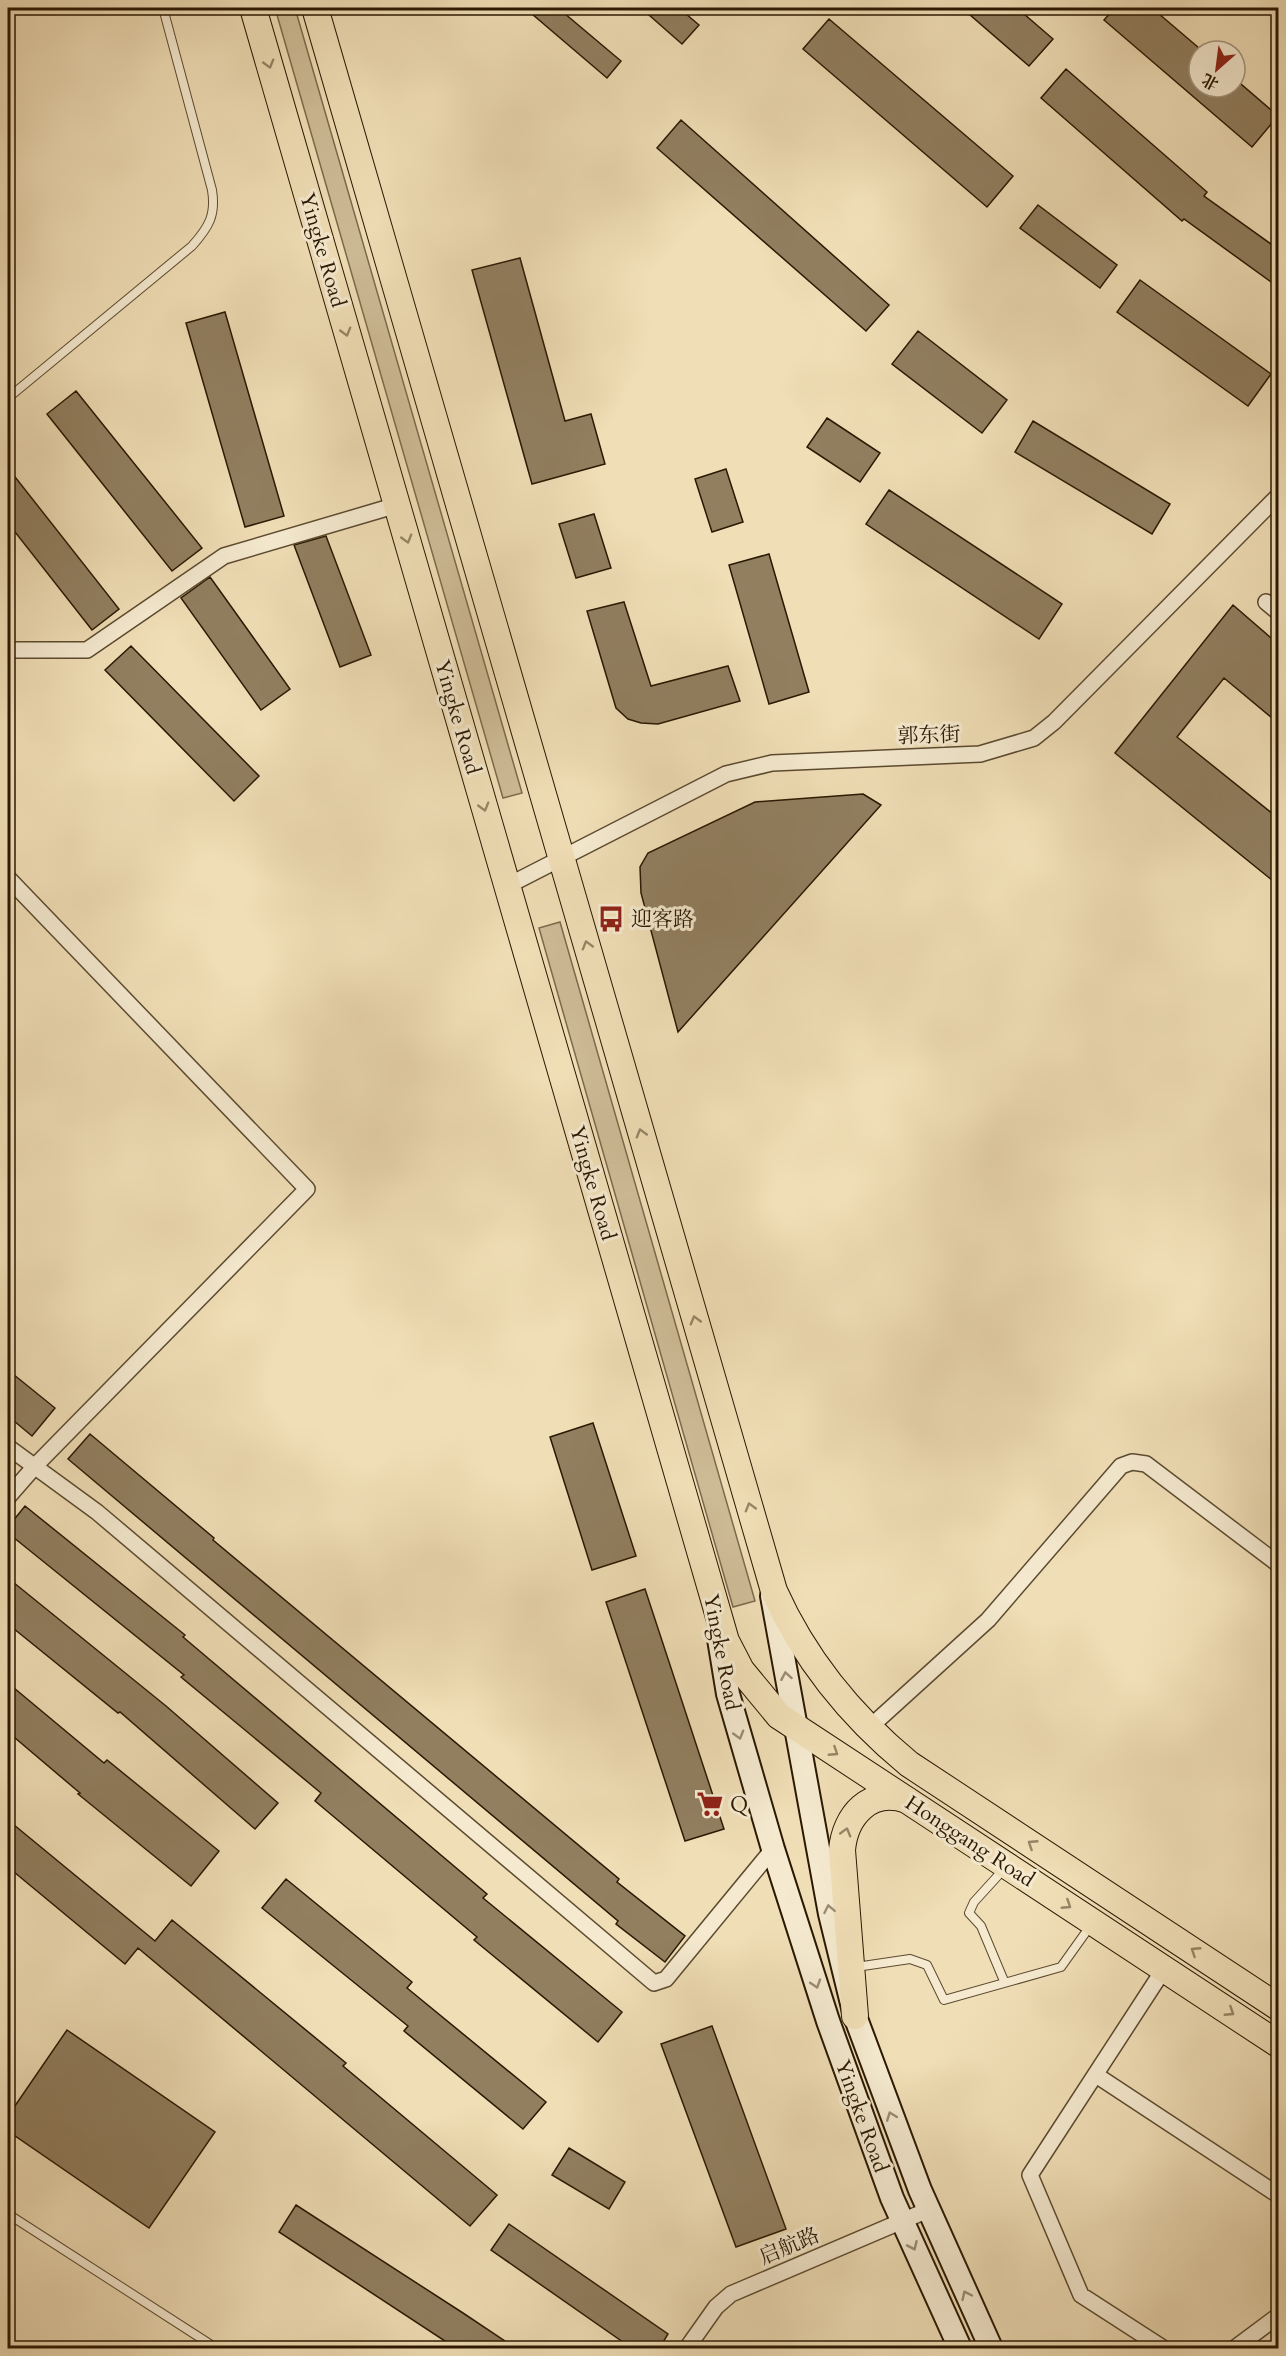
<svg xmlns="http://www.w3.org/2000/svg" width="1286" height="2356" font-family="Cardo,'Noto Serif SC',serif">
<style>
.green{fill:#cebc97;stroke:#7c6a4c;stroke-width:1.5}
.building{fill:#917f60;stroke:#2a1802;stroke-width:1.5}
.lines{fill:none;stroke-linecap:round;stroke-linejoin:round}
.service-casing{stroke:#5c4a2f;stroke-width:10}
.minor-casing{stroke:#5c4a2f;stroke-width:18}
.secondary-casing{stroke:#2a1802;stroke-width:26}
.trunk-casing{stroke:#2a1802;stroke-width:28}
.service{stroke:#f5ead0;stroke-width:8}
.minor{stroke:#f5ead0;stroke-width:15}
.secondary{stroke:#f5ead0;stroke-width:22}
.trunk{stroke:#f0deb6;stroke-width:26}
.oneway{stroke:#978565}
.oneway2{stroke:#9a8c73}
.labels{text-anchor:middle;stroke-width:6;stroke-linejoin:round;paint-order:stroke}
.street-label{font-size:21px;fill:#2a1802;stroke:#f5ead0}
.poi-label{font-size:21px;fill:#2a1802;stroke:#f5ead0;text-anchor:start}
</style>
<rect width="100%" height="100%" fill="#f0deb6"/>
<filter id="stains"><feTurbulence type="fractalNoise" baseFrequency=".00333" numOctaves="4"/><feColorMatrix values="0 0 0 0 .2 0 0 0 0 .09 0 0 0 0 .02 0 0 0 .5 -.17"/></filter>
<radialGradient id="worn" r=".72"><stop offset=".6" stop-color="#630" stop-opacity="0"/><stop offset="1" stop-color="#630" stop-opacity=".3"/></radialGradient>
<path class="green" d="M 275,8 L 295,8 L 522,793 L 503,798 Z
M 560,922 L 755,1601 L 733,1607 L 539,928 Z"/>
<path class="building" d="M 525,8 L 558,8 L 621,61 L 607,78 Z
M 641,8 L 679,8 L 699,25 L 682,44 Z
M 962,8 L 1017,8 L 1053,39 L 1029,66 Z
M 1115,8 L 1152,8 L 1199,48 L 1199,87 L 1235,87 L 1235,79 L 1278,116 L 1252,147 L 1104,20 Z
M 829,19 L 1013,176 L 987,207 L 803,49 Z
M 1066,69 L 1207,192 L 1204,196 L 1278,249 L 1278,287 L 1184,219 L 1182,221 L 1041,98 Z
M 681,120 L 889,305 L 866,331 L 657,148 Z
M 1038,205 L 1117,265 L 1100,288 L 1020,228 Z
M 520,258 L 565,421 L 591,414 L 605,464 L 532,484 L 472,270 Z
M 1140,280 L 1271,374 L 1248,406 L 1117,312 Z
M 225,312 L 284,516 L 245,527 L 186,323 Z
M 918,331 L 1007,400 L 982,433 L 892,364 Z
M 76,391 L 202,548 L 172,571 L 47,414 Z
M 827,418 L 880,453 L 860,482 L 807,447 Z
M 1033,421 L 1170,504 L 1152,534 L 1015,452 Z
M 8,468 L 119,609 L 92,630 L 8,523 Z
M 726,469 L 743,522 L 712,532 L 695,479 Z
M 889,490 L 1062,604 L 1039,639 L 866,524 Z
M 594,514 L 611,568 L 576,578 L 559,524 Z
M 326,536 L 371,655 L 340,667 L 294,545 Z
M 769,554 L 809,692 L 769,704 L 729,565 Z
M 210,577 L 290,689 L 261,710 L 181,598 Z
M 624,602 L 651,686 L 728,666 L 740,701 L 658,724 L 641,723 L 628,719 L 616,708 L 587,611 Z
M 1233,605 L 1278,644 L 1278,723 L 1224,678 L 1177,737 L 1278,818 L 1278,885 L 1115,753 Z
M 131,646 L 259,776 L 234,801 L 105,670 Z
M 863,794 L 881,805 L 678,1032 L 641,893 L 640,867 L 648,853 L 755,802 Z
M 8,1370 L 55,1408 L 32,1436 L 8,1416 Z
M 593,1423 L 636,1556 L 592,1570 L 550,1437 Z
M 90,1434 L 214,1538 L 213,1540 L 619,1879 L 617,1882 L 685,1936 L 665,1962 L 616,1924 L 618,1921 L 68,1459 Z
M 25,1506 L 185,1635 L 183,1637 L 487,1894 L 483,1898 L 622,2012 L 598,2042 L 474,1940 L 477,1937 L 315,1801 L 321,1793 L 181,1677 L 184,1675 L 8,1533 L 8,1527 Z
M 8,1578 L 166,1706 L 278,1803 L 255,1829 L 120,1712 L 118,1713 L 8,1624 Z
M 645,1589 L 724,1829 L 685,1841 L 606,1602 Z
M 8,1683 L 104,1763 L 107,1760 L 219,1851 L 191,1886 L 78,1794 L 80,1793 L 8,1732 Z
M 8,1820 L 155,1941 L 172,1920 L 346,2063 L 343,2066 L 497,2195 L 470,2226 L 138,1948 L 125,1964 L 8,1867 Z
M 286,1879 L 412,1982 L 407,1988 L 546,2102 L 523,2129 L 404,2031 L 408,2026 L 262,1908 Z
M 712,2026 L 786,2229 L 736,2247 L 661,2044 Z
M 67,2030 L 215,2132 L 149,2228 L 8,2131 L 8,2116 Z
M 569,2148 L 625,2182 L 609,2209 L 552,2175 Z
M 296,2205 L 463,2313 L 517,2349 L 457,2349 L 279,2232 Z
M 509,2224 L 668,2334 L 659,2349 L 633,2349 L 491,2250 Z"/>
<g class="lines">
<g class="service-casing">
<path id="service" d="M 8,398 L 192,246 C 209,227 216,215 212,190 L 163,8
M 856,1967 L 910,1959 L 927,1965 L 944,2000 L 1061,1967 L 1091,1925
M 1004,1981 L 981,1926 L 969,1913 L 974,1902 L 1004,1869
M 8,2214 L 216,2348"/>
</g>
<g class="minor-casing">
<path id="minor" d="M 1266,602 L 1278,612
M 8,650 L 87,650 L 224,556 L 397,505
M 8,878 L 307,1189 L 36,1465 L 8,1497
M 507,886 L 726,774 L 772,763 L 980,754 L 1034,738 L 1054,722 L 1278,496
M 8,1447 L 97,1512 L 654,1983 L 666,1979 L 773,1849
M 869,1728 L 988,1620 L 1121,1466 L 1132,1462 L 1146,1464 L 1278,1564
M 1096,2075 L 1278,2195
M 687,2348 L 716,2307 L 731,2294 L 928,2210
M 1163,2348 L 1081,2295 L 1030,2175 L 1164,1969
M 1235,2348 L 1278,2316"/>
</g>
<g class="secondary-casing">
<path id="secondary" d="M 772,1596 L 830,1914 L 855,2016 L 920,2190 L 991,2348
M 718,1633 L 728,1694 L 773,1849 L 828,2021 L 892,2198 L 960,2348"/>
</g>
<g class="trunk-casing">
<path id="trunk" d="M 253,8 L 726,1641 L 741,1670 L 779,1716 L 1278,2044
M 315,8 L 774,1591 C 804,1658 852,1717 909,1764 L 1278,2007
M 855,2016 L 842,1850 C 845,1816 870,1787 907,1800"/>
</g>
<use href="#service" class="service"/>
<use href="#minor" class="minor"/>
<use href="#secondary" class="secondary"/>
<use href="#trunk" class="trunk"/>
</g>
<defs><path id="oneway-chevron" d="M-2-3.5L2.5 0L-2 3.5" fill="none" stroke-width="1.6" stroke-linecap="round" stroke-linejoin="round" transform="scale(1.5)"/></defs>
<g class="oneway">
<use href="#oneway-chevron" transform="translate(269 64) rotate(74)"/>
<use href="#oneway-chevron" transform="translate(346 332) rotate(74)"/>
<use href="#oneway-chevron" transform="translate(407 539) rotate(74)"/>
<use href="#oneway-chevron" transform="translate(484 807) rotate(74)"/>
<use href="#oneway-chevron" transform="translate(587 945) rotate(-106)"/>
<use href="#oneway-chevron" transform="translate(641 1133) rotate(-106)"/>
<use href="#oneway-chevron" transform="translate(695 1320) rotate(-106)"/>
<use href="#oneway-chevron" transform="translate(750 1507) rotate(-106)"/>
<use href="#oneway-chevron" transform="translate(834 1752) rotate(33)"/>
<use href="#oneway-chevron" transform="translate(846 1832) rotate(-74)"/>
<use href="#oneway-chevron" transform="translate(1032 1844) rotate(-147)"/>
<use href="#oneway-chevron" transform="translate(1067 1905) rotate(33)"/>
<use href="#oneway-chevron" transform="translate(1195 1951) rotate(-147)"/>
<use href="#oneway-chevron" transform="translate(1230 2012) rotate(33)"/>
</g>
<g class="oneway2">
<use href="#oneway-chevron" transform="translate(786 1676) rotate(-100)"/>
<use href="#oneway-chevron" transform="translate(739 1735) rotate(74)"/>
<use href="#oneway-chevron" transform="translate(829 1909) rotate(-101)"/>
<use href="#oneway-chevron" transform="translate(816 1984) rotate(72)"/>
<use href="#oneway-chevron" transform="translate(891 2116) rotate(-111)"/>
<use href="#oneway-chevron" transform="translate(913 2246) rotate(66)"/>
<use href="#oneway-chevron" transform="translate(966 2295) rotate(-115)"/>
</g>
<defs>
<g id="bus-bare" transform="scale(2.07)"><path d="M-5-6H5V4H4V6H2V4H-2V6H-4V4H-5ZM-3.5-4V0h7V-4ZM-3.5 1.2v1.5H-2V1.2ZM2 1.2v1.5H3.5V1.2Z" fill="#8f2418" stroke="#f5ead0" stroke-width="2.5" paint-order="stroke"/></g>
<g id="supermarket-bare" transform="scale(2.07)"><path d="M-6-5.5h2.5l.6 2H6L4.5 2H-2.5L-4.4-4H-6ZM-1.5 3.2a1.3 1.3 0 1 0 .1 0ZM3 3.2a1.3 1.3 0 1 0 .1 0Z" fill="#8f2418" stroke="#f5ead0" stroke-width="2.5" paint-order="stroke"/></g>
</defs>
<g fill-rule="evenodd">
<use href="#bus-bare" x="611" y="919"/>
<use href="#supermarket-bare" x="710" y="1804"/>
</g>
<g class="labels">
<g class="street-label">
<text transform="translate(323 250) rotate(74)" y="7">Yingke Road</text>
<text transform="translate(458 717) rotate(74)" y="7">Yingke Road</text>
<text transform="translate(929 735) rotate(-2)" y="7">郭东街</text>
<text transform="translate(593 1183) rotate(74)" y="7">Yingke Road</text>
<text transform="translate(722 1652) rotate(79)" y="7">Yingke Road</text>
<text transform="translate(970 1841) rotate(33)" y="7">Honggang Road</text>
<text transform="translate(862 2116) rotate(70)" y="7">Yingke Road</text>
<text transform="translate(789 2246) rotate(-23)" y="7">启航路</text>
</g>
<g class="poi-label">
<text x="631" y="926">迎客路</text>
<text x="730" y="1811">Q</text>
</g>
</g>
<rect width="1286" height="2356" fill="none" stroke="#f0deb6" stroke-width="30"/>
<rect x="9" y="9" width="1268" height="2338" fill="none" stroke="#2a1802" stroke-width="3"/>
<rect x="15" y="15" width="1256" height="2326" fill="none" stroke="#2a1802" stroke-width="1.5"/>
<g transform="translate(1217 69) rotate(208)"><circle r="28" fill="#f5ead0" stroke="#a4967e" stroke-width="1.5"/>
<path d="M0-4.5L10 22L0 15L-10 22Z" fill="#8f2418"/>
<text y="-9" font-size="16" font-weight="bold" text-anchor="middle" fill="#2a1802">北</text>
</g>
<rect width="100%" height="100%" filter="url(#stains)"/>
<rect width="100%" height="100%" fill="url(#worn)"/>
</svg>
